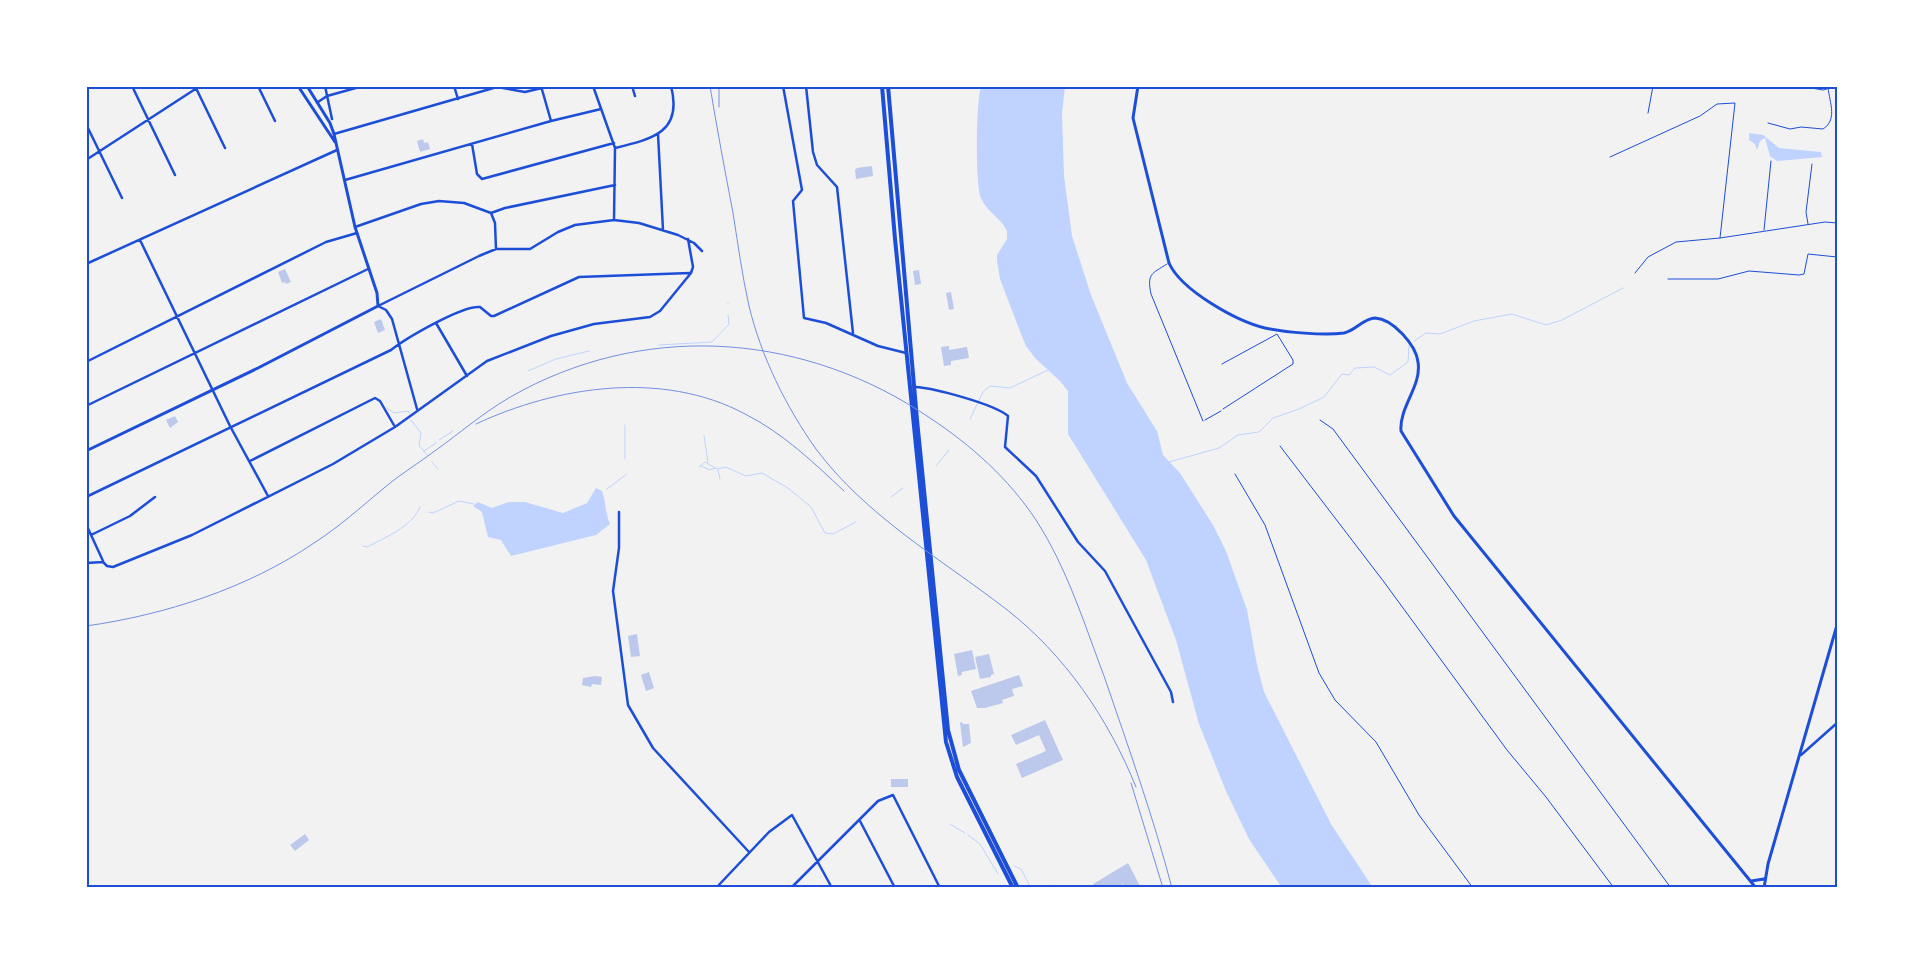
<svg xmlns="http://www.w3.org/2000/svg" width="1923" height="974" font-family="'Playfair Display',serif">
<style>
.water{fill:#bfd3fe}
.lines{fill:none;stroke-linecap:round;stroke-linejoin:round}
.stream{stroke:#bfd3fe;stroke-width:1}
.building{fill:#bdc9ec}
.path{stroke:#1d4ed8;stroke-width:1}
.service{stroke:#1d4ed8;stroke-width:1}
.minor{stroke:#1d4ed8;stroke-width:2.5}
.tertiary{stroke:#1d4ed8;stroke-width:3}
.secondary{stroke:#1d4ed8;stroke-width:3}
.primary{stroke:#1d4ed8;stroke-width:4}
.rail{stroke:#7290e2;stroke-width:1}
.neatline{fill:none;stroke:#1d4ed8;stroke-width:2}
</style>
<rect width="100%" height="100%" fill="#f2f2f2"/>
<path class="water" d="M 981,86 L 1065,86 L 1062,114 L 1064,176 L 1072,236 L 1091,295 L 1127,383 L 1157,431 L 1163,455 L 1180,473 L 1213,525 L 1226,551 L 1247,610 L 1257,665 L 1264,692 L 1331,824 L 1373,888 L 1282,888 L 1249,839 L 1226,791 L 1199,724 L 1176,640 L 1146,560 L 1068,434 L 1068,391 L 1060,381 L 1035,358 L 1026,346 L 1016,321 L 1000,279 L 997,261 L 997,255 L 1007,239 L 1007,231 C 1001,218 987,212 981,198 C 975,184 976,103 981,86 Z
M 1749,133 L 1763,135 L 1779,148 L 1821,152 L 1822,157 L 1777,161 L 1770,156 L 1765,138 L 1760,141 L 1757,150 L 1755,144 L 1749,140 Z
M 596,488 L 602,491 C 606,502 605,513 610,524 L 596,535 L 511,556 L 501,540 L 488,537 L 482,512 L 473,506 L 478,502 L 492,508 L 508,502 L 525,502 L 563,513 L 587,503 Z"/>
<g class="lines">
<path class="stream" d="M 728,304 L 728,303
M 1414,341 L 1426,333 L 1440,334 L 1474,321 L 1512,314 L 1546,325 L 1562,320 L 1623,288
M 659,345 L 712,342 L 729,324 L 728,315
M 528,371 L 556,359 L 589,351
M 387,408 L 394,413 L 408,411 L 409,413
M 970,419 L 983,392 L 990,386 L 1010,388 L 1048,370
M 411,420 L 421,433 L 419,445 L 427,455
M 625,425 L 625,459
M 704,436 L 708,462
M 439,440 L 453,431
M 424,451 L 436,443
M 432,462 L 438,469
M 1169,462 L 1219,448 L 1238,435 L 1259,432 L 1273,418 L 1299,409 L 1324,397 L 1342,374 L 1349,375 L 1355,368 L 1374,367 L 1390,375 L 1408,362 L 1409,346
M 701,466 L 710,470 L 715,468
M 936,466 L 949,450
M 699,467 L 705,462 L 717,469 L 726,467 L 746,476 L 762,473 L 788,488 L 811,507 L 825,533 L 833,534 L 856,522
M 718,470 L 720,479
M 607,489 L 627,474
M 891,497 L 903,488
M 429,512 L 433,513 L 459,501 L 474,504
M 363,546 L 367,547 C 384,538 412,527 420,507
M 950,824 L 965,833
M 968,835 L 980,844 L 998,874
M 1014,866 L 1021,869 L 1031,888
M 1045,888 L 1051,885"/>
</g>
<path class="building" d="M 423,139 L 424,143 L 428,142 L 430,149 L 420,152 L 417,141 Z
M 872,166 L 873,176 L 856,179 L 855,170 L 857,168 Z
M 285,269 L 291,282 L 286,284 L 285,282 L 282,283 L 278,272 Z
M 919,270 L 921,284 L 915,285 L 913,271 Z
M 951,292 L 954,309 L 949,310 L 946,293 Z
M 381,319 L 385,330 L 378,333 L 374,322 Z
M 949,346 L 949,350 L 967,347 L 969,358 L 951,361 L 951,365 L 944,366 L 941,347 Z
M 175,416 L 178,422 L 170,428 L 166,420 Z
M 637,634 L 640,656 L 631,657 L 628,636 Z
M 972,650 L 976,669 L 962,672 L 962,675 L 958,676 L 954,654 Z
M 989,654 L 994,674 L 991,675 L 991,677 L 980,679 L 975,657 Z
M 649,672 L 654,688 L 646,691 L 641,675 Z
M 1019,675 L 1023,686 L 1012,689 L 1014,696 L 1002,700 L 1003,703 L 985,708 L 977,708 L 971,691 Z
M 595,676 L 602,677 L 601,685 L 592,684 L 591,687 L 582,685 L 583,678 Z
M 1045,720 L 1063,760 L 1022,778 L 1016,764 L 1046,751 L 1039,735 L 1016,745 L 1011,735 Z
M 962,722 L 963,724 L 969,724 L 971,743 L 963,747 L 960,723 Z
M 891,779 L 908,779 L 908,787 L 891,787 Z
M 305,834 L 309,840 L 295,851 L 290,845 Z
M 1128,863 L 1141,888 L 1125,888 L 1123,884 L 1116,888 L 1095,888 L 1093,884 Z"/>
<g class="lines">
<path class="path" d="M 1205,420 L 1221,411
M 1320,420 L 1333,429 L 1671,888
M 1280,446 L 1384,582 L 1507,750 L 1546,797 L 1614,888
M 1235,474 L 1265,525 L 1319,673 L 1335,700 L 1376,742 L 1419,815 L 1473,888"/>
<path class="service" d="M 1799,86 L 1823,90 L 1827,89
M 1648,113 L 1653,86
M 1768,123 L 1790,129 L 1801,127 L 1823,129 C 1839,119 1828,99 1828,86
M 1610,157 L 1700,116 L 1717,104 L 1735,103 L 1720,238
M 1808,224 L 1806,212 L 1812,164
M 1764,230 L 1771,161
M 1167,264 C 1151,274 1147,274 1151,294 L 1203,421
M 1635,273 L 1648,257 L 1676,242 L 1720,238 L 1825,222 L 1837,223
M 1668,279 L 1718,279 L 1749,271 L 1799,275 L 1804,274 L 1808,254 L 1837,257
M 1222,364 L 1277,334 L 1293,360 L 1293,364 L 1223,409"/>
<path class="minor" d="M 132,86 L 175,175
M 195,86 L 225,148
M 258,86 L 275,121
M 325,86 L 332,119
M 454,86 L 458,99
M 541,86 L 551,121
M 593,86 L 615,148 L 614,220
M 632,86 L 635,96
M 783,86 L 802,190 L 793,201 L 804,318 L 826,323 L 878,346 L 906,353
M 806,86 L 813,152 L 817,165 L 837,187 L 853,333
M 318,102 L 327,96 L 363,86
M 86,124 L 122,198
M 334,134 L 497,87 L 525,92 L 542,88
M 658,134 L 663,230
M 472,144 L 477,174 L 482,179 L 614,143
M 615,148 C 653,139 683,132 671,86
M 86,160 L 200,86
M 345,180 L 551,121 L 601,109
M 491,213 L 495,223 L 496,249
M 355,227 L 421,204 L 439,201 L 464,203 L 491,213 L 505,208 L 615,185
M 140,240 L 230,426 L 268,496
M 86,264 L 337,150
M 378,306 L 479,256 L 496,249 L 530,249 L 558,232 L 575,225 L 614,220 L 639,223 L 678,235 L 694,243 L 702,251
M 378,306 L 386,310 L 392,319 L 417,409
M 436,323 L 467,376
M 86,362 L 326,242 L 357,233
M 915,387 C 934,388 994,404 1008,416 L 1005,447 L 1036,476 L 1078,542 L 1105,571 L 1171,692 L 1173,702
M 86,406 L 368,269
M 250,461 L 375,398 L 380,401 L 395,427
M 86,497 L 391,350 C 405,339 462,305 480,307 L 491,316 L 494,316 L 579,277 L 690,273
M 619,512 L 619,548 L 613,591 L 628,705 L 653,748 L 749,852
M 86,524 L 103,561
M 91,535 L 130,516 L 155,497
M 86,563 L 103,562 L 107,566 L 113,567 L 192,535 L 333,464 L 395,427 L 487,361 L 551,336 L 594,324 L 650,317 L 660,311 L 691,273 L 693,267 L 688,239
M 1801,755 L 1837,723
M 860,821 L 895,888
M 716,888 L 769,832 L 792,815 L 832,888
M 791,888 L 878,801 L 893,795 L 940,888"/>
<path class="tertiary" d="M 1138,86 L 1133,118 L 1169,263 C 1181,290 1236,321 1265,328 C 1285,332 1324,336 1344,333 C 1355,331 1364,318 1375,318 C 1393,319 1416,345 1418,362 C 1422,386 1399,407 1401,431 L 1454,516 L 1756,888
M 1751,881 L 1764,879
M 1764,888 L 1768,864 L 1837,625"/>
<path class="secondary" d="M 298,86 L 335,142
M 86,451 L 258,368 L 378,306 L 377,293 L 355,227 L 334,134 L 330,123 L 307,86"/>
<path class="primary" d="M 882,86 L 895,239 L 946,742 L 957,777 L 1013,888
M 888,86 L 917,420 L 948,730 L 959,770 L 1018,888"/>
<path class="rail" d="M 710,86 C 717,129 725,171 733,213 C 738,244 742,275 749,306 C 761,356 786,407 816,449 C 866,516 941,559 1006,609 C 1065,655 1108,718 1136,787
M 719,86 L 719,107
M 476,424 C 557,386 663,370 745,414 C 783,433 813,462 844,491
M 86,626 C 165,615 248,588 314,543 C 339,527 361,507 384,488 C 399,475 416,465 432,453 C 463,431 488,408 523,390 C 655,321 808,335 930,418 C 971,445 1009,479 1036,520 C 1067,568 1084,623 1104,676 C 1128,746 1153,816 1172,888
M 1131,783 L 1163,888"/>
</g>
<rect width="1923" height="974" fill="none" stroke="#ffffff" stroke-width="175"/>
<rect x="88" y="88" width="1748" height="798" class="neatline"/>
</svg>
